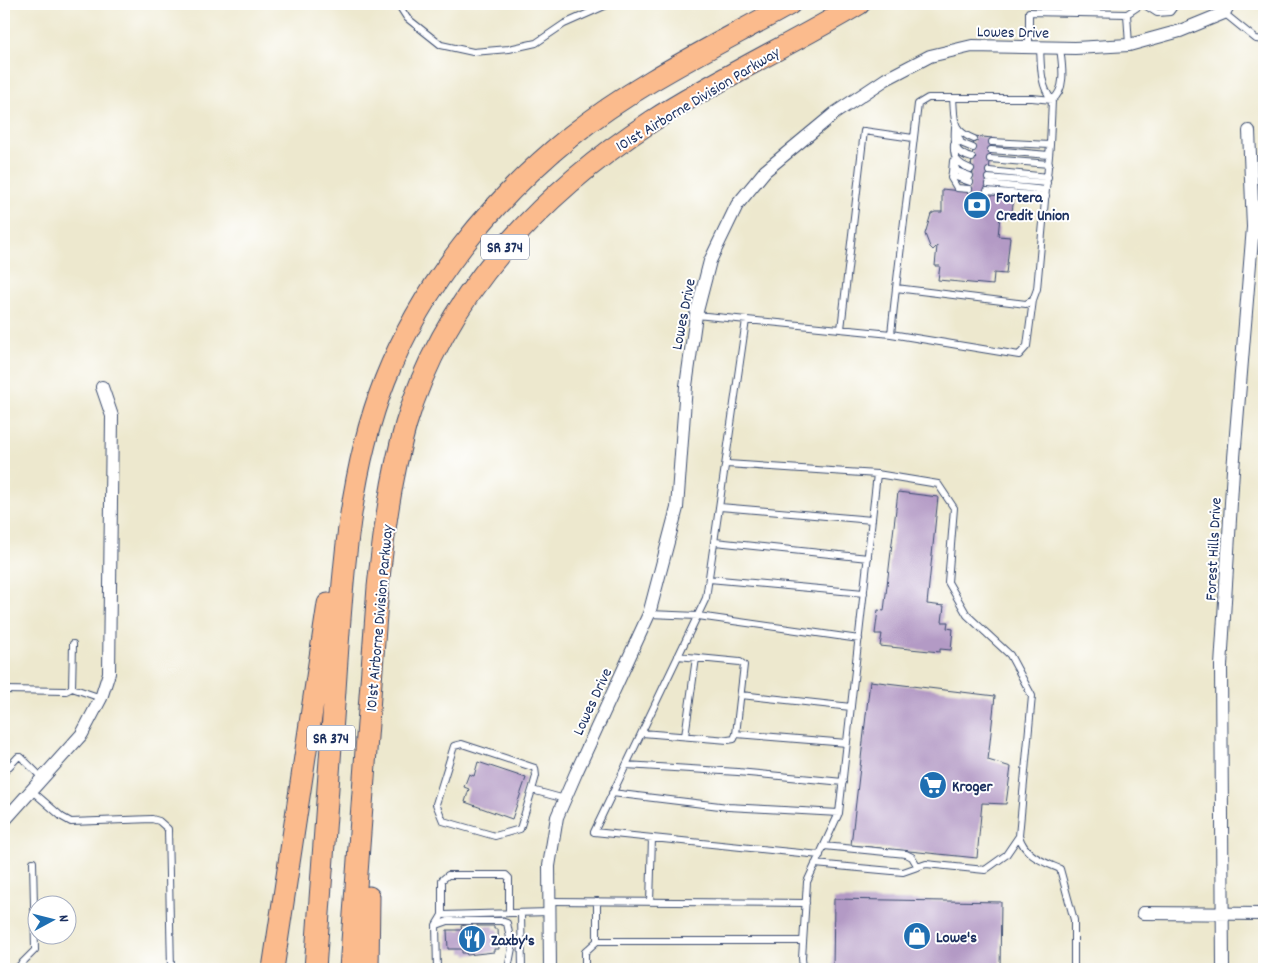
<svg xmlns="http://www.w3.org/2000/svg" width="1268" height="973" font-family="Dekko,sans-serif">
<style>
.building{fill:#b39ac5}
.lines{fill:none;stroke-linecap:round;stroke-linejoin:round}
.service-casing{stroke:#3a4b6f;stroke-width:8}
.minor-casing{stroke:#3a4b6f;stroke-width:14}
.trunk-casing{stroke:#3a4b6f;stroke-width:23}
.service{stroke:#fff;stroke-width:6}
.minor{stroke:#fff;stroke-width:12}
.trunk{stroke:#fbbb8d;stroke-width:21}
.labels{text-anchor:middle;stroke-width:4;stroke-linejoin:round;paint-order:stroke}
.shield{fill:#fff;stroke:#5f6d8e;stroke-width:1}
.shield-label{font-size:15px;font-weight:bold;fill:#1b2f5e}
.street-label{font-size:16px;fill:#1b2f5e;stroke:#fff}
.poi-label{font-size:16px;font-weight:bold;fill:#1b2f5e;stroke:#fff;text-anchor:start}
</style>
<rect width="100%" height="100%" fill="#fff"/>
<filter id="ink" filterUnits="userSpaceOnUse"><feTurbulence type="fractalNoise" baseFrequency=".02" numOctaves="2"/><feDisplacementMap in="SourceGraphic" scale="10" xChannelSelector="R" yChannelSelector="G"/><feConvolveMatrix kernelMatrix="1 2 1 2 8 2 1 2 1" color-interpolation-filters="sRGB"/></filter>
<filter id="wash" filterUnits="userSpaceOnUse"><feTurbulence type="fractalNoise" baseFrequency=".0096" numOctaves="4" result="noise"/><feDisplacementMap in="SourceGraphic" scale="20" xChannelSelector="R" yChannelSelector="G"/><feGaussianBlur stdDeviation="1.12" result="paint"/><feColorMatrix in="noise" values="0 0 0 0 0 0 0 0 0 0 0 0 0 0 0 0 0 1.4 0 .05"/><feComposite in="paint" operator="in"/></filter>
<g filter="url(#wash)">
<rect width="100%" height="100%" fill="#ede8ce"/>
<g id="blocks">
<path class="building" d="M 974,136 L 992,138 L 987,194 L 1014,198 L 1011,218 L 1000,216 L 998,236 L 1010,237 L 1006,274 L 994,273 L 993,285 L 938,280 L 940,266 L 935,266 L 937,246 L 933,250 L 930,247 L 925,234 L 931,214 L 935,212 L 942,212 L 942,189 L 969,192 Z
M 898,492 L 938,497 L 927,604 L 944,606 L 942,622 L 948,622 L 947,628 L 953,629 L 951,650 L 940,649 L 940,652 L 880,646 L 882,634 L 875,634 L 878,610 L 884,611 Z
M 870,681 L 995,696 L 988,760 L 1011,767 L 1006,804 L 982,803 L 977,858 L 851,845 Z
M 478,762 L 526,778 L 512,819 L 465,802 L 469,789 L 464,787 L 469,774 L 474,776 Z
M 834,899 L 1001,902 L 1000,969 L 833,969 Z
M 477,923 L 477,926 L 494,926 L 494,929 L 498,929 L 499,949 L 494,949 L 494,952 L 467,955 L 466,953 L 462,953 L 462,949 L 448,949 L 447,930 L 462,930 L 461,926 Z"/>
</g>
</g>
<g filter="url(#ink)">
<use href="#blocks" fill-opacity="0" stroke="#3a4b6f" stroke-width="1"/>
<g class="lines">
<g class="service-casing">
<path id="service" d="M 398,4 L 407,18 L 441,45 L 473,52 L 509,49 L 536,43 L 564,24 L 609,4
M 1143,4 L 1157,13 L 1170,12 L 1176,4
M 1224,13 L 1256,39 L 1264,40
M 1127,14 L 1142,4
M 1029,47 L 1029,12 L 1127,14 L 1129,45
M 953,98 C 955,120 951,130 974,139
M 955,127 C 954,144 953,153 972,158
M 956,131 L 961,143 L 973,148
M 992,142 L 1050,145
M 954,145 C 953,159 958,164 971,169
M 991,150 L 1049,155
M 990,159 L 1049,164
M 953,161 L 952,172 L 956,177 L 970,182
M 953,162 L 957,171 L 970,176
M 989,171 L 1048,177
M 952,172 L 951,178 L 957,188 L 969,189
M 988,178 L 1047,183
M 988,184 L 1046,190
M 987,191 L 1046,196
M 896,288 L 918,104 L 928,98 L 1032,98 L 1052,100 C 1067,90 1062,64 1060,48
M 696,315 L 891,334 L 896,288 L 1026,304 L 1033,300 L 1037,289 L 1050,145 L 1052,100 C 1040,86 1041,66 1040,47
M 746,320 L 706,598 L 594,832 L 820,855
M 841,329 L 864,131 L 913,138
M 891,334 L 1019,355 L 1027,346 L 1033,300
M 727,464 L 877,474 L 938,484 L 954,508 L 948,582 L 967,615 L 1010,655 L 1032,696 L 1019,836 C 1025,856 1042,861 1060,869 L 1074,920 L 1074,969
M 720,507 L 872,520
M 715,542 L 868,558
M 709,579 L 864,593
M 649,614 L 698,616 L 859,639
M 73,644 L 72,688 L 101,698
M 4,690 L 66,691 L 72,688
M 741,695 L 851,707
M 642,733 L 728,740 L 734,739 L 736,734 L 744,665 L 740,662 L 678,656
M 736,734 L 847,743
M 685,736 L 696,658
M 626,765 L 738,772 L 843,782
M 4,772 L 18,757 L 21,757 L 42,778
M 31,790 L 62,817 L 71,822 L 152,819 L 159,821 L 168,829 L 171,969
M 532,790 L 520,829 L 495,836 L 443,821 L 436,804 L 454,746 L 462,744 L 535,768 L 536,776 L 532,790 L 565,799
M 612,793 L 728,807 L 839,813
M 824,846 L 906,854 L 912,857 L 918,867
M 815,864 L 903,872 L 926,864 L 985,870 L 1006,855 L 1019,836
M 550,901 L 806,903
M 650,902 L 652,838
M 521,913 L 522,969
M 442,915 L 442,880 L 448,875 L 506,875 L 509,878 L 509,913
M 437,925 L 448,921 L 501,921 L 507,923 L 512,948 L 508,969
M 597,941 L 803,941
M 16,969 L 35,950 L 33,862
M 437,969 L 436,925 L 442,915 L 550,912
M 585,969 L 585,952 L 597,941 L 597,901
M 803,969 L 802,958 L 807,882 L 839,813 L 877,474"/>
</g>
<g class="minor-casing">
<path id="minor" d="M 4,821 L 82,734 L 101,698 L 109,673 L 112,416 L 102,387
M 1143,913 L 1264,914
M 550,969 L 549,866 L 557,817 L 576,773 L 649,614 L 677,508 L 686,386 L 696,315 L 710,261 L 737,205 L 765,171 L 835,113 L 886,79 L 930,56 L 972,46 L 1075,48 L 1129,45 L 1180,31 L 1224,13 L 1229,4
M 1223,969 L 1221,666 L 1233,470 L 1253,227 L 1249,131"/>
</g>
<g class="trunk-casing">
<path id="trunk" d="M 273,969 L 328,604
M 315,969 C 322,876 328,783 335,690 C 342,586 347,477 385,380 C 423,284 492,200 571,136 C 637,83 717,45 790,4
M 350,969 L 378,587 C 384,532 391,477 406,424 C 444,295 542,193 652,121 C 719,78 792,44 859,4
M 368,969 L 369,897"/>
</g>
<use href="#service" class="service"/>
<use href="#minor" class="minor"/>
<use href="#trunk" class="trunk"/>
</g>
</g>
<defs>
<g id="bank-disc" transform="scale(1.4375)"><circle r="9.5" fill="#1f6fb2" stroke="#fff"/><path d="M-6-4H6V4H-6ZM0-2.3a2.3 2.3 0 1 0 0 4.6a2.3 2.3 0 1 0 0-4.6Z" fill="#fff"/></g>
<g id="supermarket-disc" transform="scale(1.4375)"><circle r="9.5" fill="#1f6fb2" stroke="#fff"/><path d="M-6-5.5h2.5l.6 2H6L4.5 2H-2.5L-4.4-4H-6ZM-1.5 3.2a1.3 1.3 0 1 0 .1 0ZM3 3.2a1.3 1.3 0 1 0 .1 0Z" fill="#fff"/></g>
<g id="shop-disc" transform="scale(1.4375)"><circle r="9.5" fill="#1f6fb2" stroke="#fff"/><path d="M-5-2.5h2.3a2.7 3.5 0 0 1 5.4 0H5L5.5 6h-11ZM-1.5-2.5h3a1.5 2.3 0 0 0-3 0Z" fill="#fff"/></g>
<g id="restaurant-disc" transform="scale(1.4375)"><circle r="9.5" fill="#1f6fb2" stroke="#fff"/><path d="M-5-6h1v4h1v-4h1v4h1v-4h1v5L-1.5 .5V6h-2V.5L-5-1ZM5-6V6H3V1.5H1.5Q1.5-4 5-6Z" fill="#fff"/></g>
</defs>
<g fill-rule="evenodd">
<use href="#bank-disc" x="977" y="205"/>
<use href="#supermarket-disc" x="933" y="785"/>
<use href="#shop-disc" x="917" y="936"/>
<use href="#restaurant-disc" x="472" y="939"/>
</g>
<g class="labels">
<g class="shield">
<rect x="481" y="234.5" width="48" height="25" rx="4"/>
<rect x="307" y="725.5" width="48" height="25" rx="4"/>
</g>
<g class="shield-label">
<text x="505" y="252">SR 374</text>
<text x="331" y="743">SR 374</text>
</g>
<g class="street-label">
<text transform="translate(1013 31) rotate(1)" y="6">Lowes Drive</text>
<text transform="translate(697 98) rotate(-31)" y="6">101st Airborne Division Parkway</text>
<text transform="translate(682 314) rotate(-79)" y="6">Lowes Drive</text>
<text transform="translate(1212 549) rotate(-87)" y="6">Forest Hills Drive</text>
<text transform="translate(378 618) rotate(-85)" y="6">101st Airborne Division Parkway</text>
<text transform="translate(591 701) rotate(-65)" y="6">Lowes Drive</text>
</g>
<g class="poi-label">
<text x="996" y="202">Fortera<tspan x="996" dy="18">Credit Union</tspan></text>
<text x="952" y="791">Kroger</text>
<text x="936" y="942">Lowe's</text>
<text x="491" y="945">Zaxby's</text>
</g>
</g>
<rect width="1268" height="973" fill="none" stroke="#fff" stroke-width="20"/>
<g transform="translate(52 920) rotate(83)"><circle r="24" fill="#ffffff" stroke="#a4acbf"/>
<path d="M0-4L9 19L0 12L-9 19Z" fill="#1f6fb2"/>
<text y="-8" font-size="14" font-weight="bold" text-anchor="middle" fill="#1b2f5e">N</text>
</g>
</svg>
